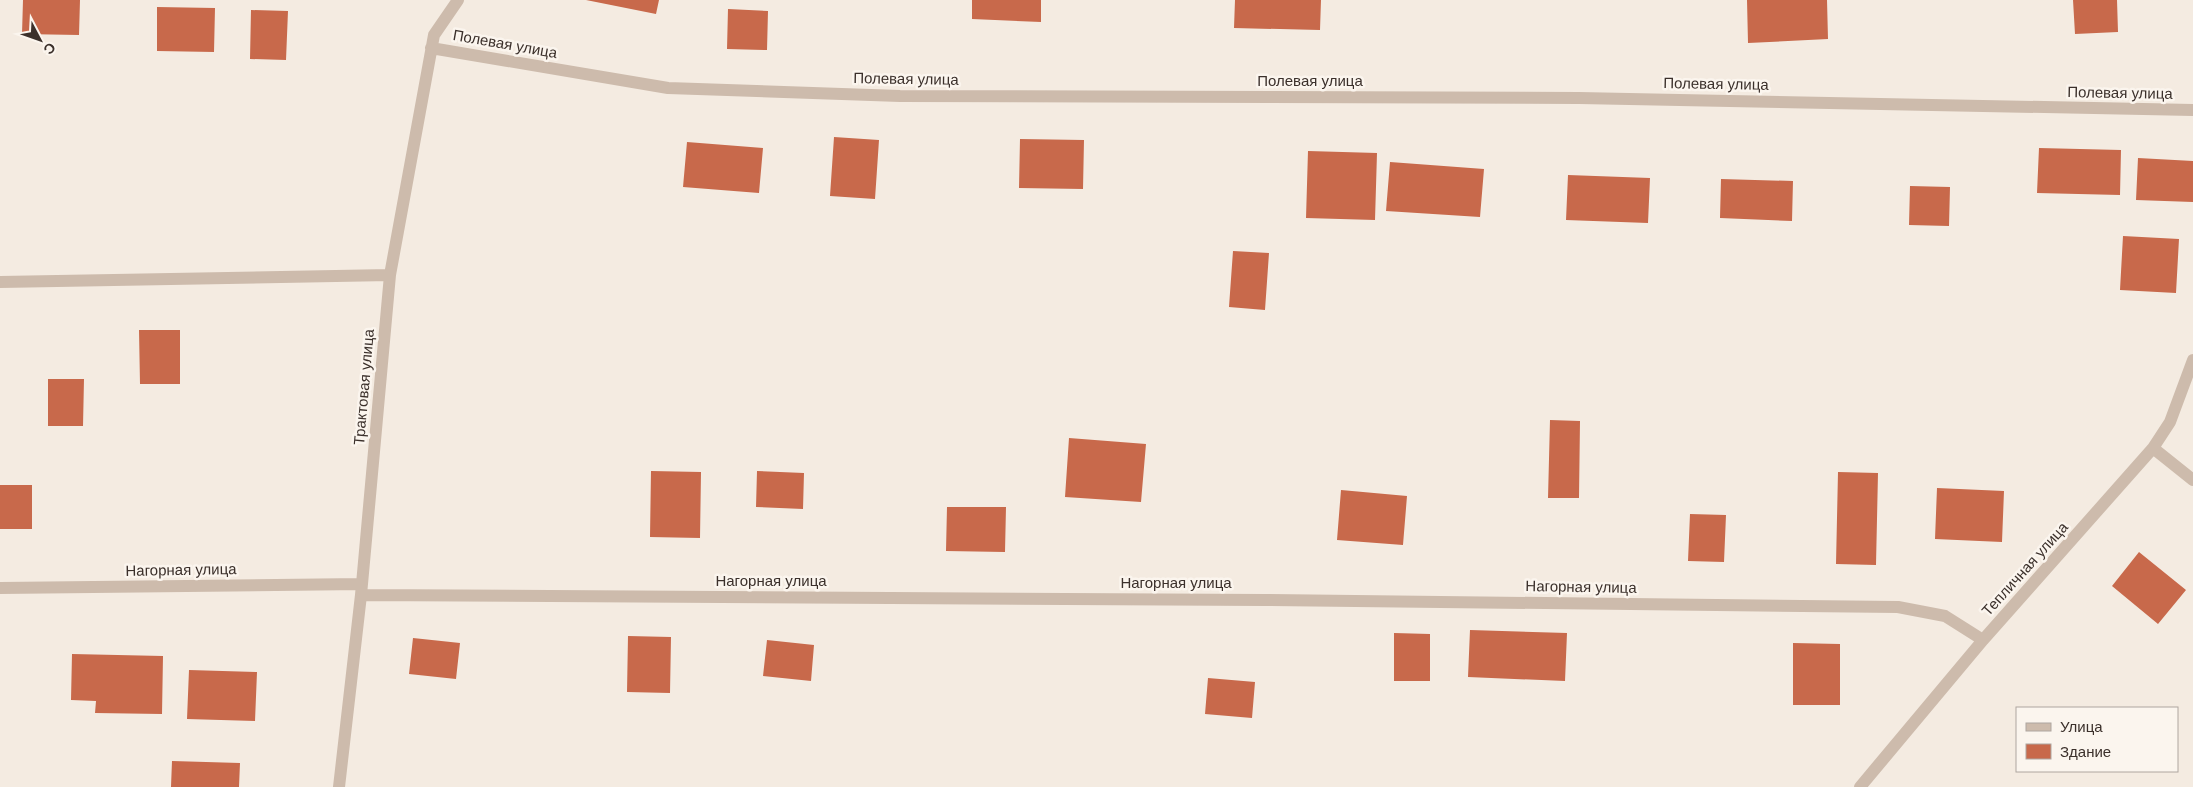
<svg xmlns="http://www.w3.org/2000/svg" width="2193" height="787" font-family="Arial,sans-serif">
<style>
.building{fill:#c8694b}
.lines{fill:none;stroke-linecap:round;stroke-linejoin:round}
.minor{stroke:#cdbbac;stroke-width:12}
.labels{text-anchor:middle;stroke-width:5;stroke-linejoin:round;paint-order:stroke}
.street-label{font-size:15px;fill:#3b302b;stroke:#fbf5ee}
</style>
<rect width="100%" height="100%" fill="#f4ebe1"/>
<path class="building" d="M 23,0 L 80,0 L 79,35 L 22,34 Z
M 586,0 L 659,0 L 656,14 Z
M 972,0 L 1041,0 L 1041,22 L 972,19 Z
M 1235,0 L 1321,0 L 1320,30 L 1234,28 Z
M 1747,0 L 1827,0 L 1828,39 L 1748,43 Z
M 2073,0 L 2117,0 L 2118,32 L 2075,34 Z
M 157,7 L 215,8 L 214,52 L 157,51 Z
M 728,9 L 768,11 L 767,50 L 727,49 Z
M 251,10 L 288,11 L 286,60 L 250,59 Z
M 834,137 L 879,140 L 875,199 L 830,196 Z
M 1020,139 L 1084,140 L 1083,189 L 1019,188 Z
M 687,142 L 763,148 L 759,193 L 683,187 Z
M 2039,148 L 2121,150 L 2120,195 L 2037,193 Z
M 1308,151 L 1377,153 L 1375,220 L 1306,218 Z
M 2138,158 L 2193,161 L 2193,202 L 2136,200 Z
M 1390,162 L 1484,169 L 1480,217 L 1386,211 Z
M 1568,175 L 1650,178 L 1648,223 L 1566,220 Z
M 1721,179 L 1793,181 L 1792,221 L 1720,218 Z
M 1910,186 L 1950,187 L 1949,226 L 1909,225 Z
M 2123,236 L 2179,239 L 2176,293 L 2120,290 Z
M 1233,251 L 1269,253 L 1265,310 L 1229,307 Z
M 139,330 L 180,330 L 180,384 L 140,384 Z
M 48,379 L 84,379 L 83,426 L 48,426 Z
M 1550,420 L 1580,421 L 1579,498 L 1548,498 Z
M 1069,438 L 1146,444 L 1141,502 L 1065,497 Z
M 651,471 L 701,472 L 700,538 L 650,537 Z
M 757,471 L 804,473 L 803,509 L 756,507 Z
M 1838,472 L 1878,473 L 1876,565 L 1836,564 Z
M 0,485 L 32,485 L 32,529 L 0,529 Z
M 1937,488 L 2004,491 L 2002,542 L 1935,539 Z
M 1341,490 L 1407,496 L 1403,545 L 1337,540 Z
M 947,507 L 1006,507 L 1005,552 L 946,551 Z
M 1690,514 L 1726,515 L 1724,562 L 1688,561 Z
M 2139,552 L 2186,590 L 2158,624 L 2112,586 Z
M 1470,630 L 1567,633 L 1565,681 L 1468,677 Z
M 1394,633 L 1430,634 L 1430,681 L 1394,681 Z
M 628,636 L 671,637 L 670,693 L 627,692 Z
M 413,638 L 460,643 L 456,679 L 409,674 Z
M 767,640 L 814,645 L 811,681 L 763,676 Z
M 1793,643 L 1840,644 L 1840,705 L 1793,705 Z
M 72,654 L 163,656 L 162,714 L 95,713 L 96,701 L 71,700 Z
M 189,670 L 257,672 L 255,721 L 187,719 Z
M 1208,678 L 1255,682 L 1252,718 L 1205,714 Z
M 172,761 L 240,763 L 239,787 L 171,787 Z"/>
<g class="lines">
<path class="minor" d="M 431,48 L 668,88 L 900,96 L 1579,98 L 2193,110
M 0,282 L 390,275
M 2153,448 L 2193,480
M 0,588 L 362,584
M 361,595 L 1264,600 L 1898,607 L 1945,616 L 1983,640
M 339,787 L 361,595 L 390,275 L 434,35 L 458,0
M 1860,787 L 1983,640 L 2153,448 L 2170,422 L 2193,360"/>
</g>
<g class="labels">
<g class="street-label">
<text transform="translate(505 44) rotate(10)" y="5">Полевая улица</text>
<text transform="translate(906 79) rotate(1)" y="5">Полевая улица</text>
<text x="1310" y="86">Полевая улица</text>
<text transform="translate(1716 84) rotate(1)" y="5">Полевая улица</text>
<text transform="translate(2120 93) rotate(1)" y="5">Полевая улица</text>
<text transform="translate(364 387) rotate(-85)" y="5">Трактовая улица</text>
<text transform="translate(2025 569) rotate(-48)" y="5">Тепличная улица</text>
<text transform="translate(181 570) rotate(-1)" y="5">Нагорная улица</text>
<text x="771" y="586">Нагорная улица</text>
<text x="1176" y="588">Нагорная улица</text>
<text transform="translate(1581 587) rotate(1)" y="5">Нагорная улица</text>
</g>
</g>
<rect x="2016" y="707" width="162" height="65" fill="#fbf5ee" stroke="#aea6a0"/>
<rect x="2026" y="723" width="25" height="8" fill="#cdbbac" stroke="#aea6a0"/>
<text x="2060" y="732" font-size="15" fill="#3b302b">Улица</text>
<rect x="2026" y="744" width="25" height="15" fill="#c8694b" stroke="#aea6a0"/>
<text x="2060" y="757" font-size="15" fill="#3b302b">Здание</text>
<g transform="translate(40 40) rotate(131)" stroke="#fbf5ee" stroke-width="4" paint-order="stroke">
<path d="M0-4L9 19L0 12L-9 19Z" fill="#3b302b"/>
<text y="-8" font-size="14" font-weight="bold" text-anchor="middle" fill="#3b302b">С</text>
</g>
</svg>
